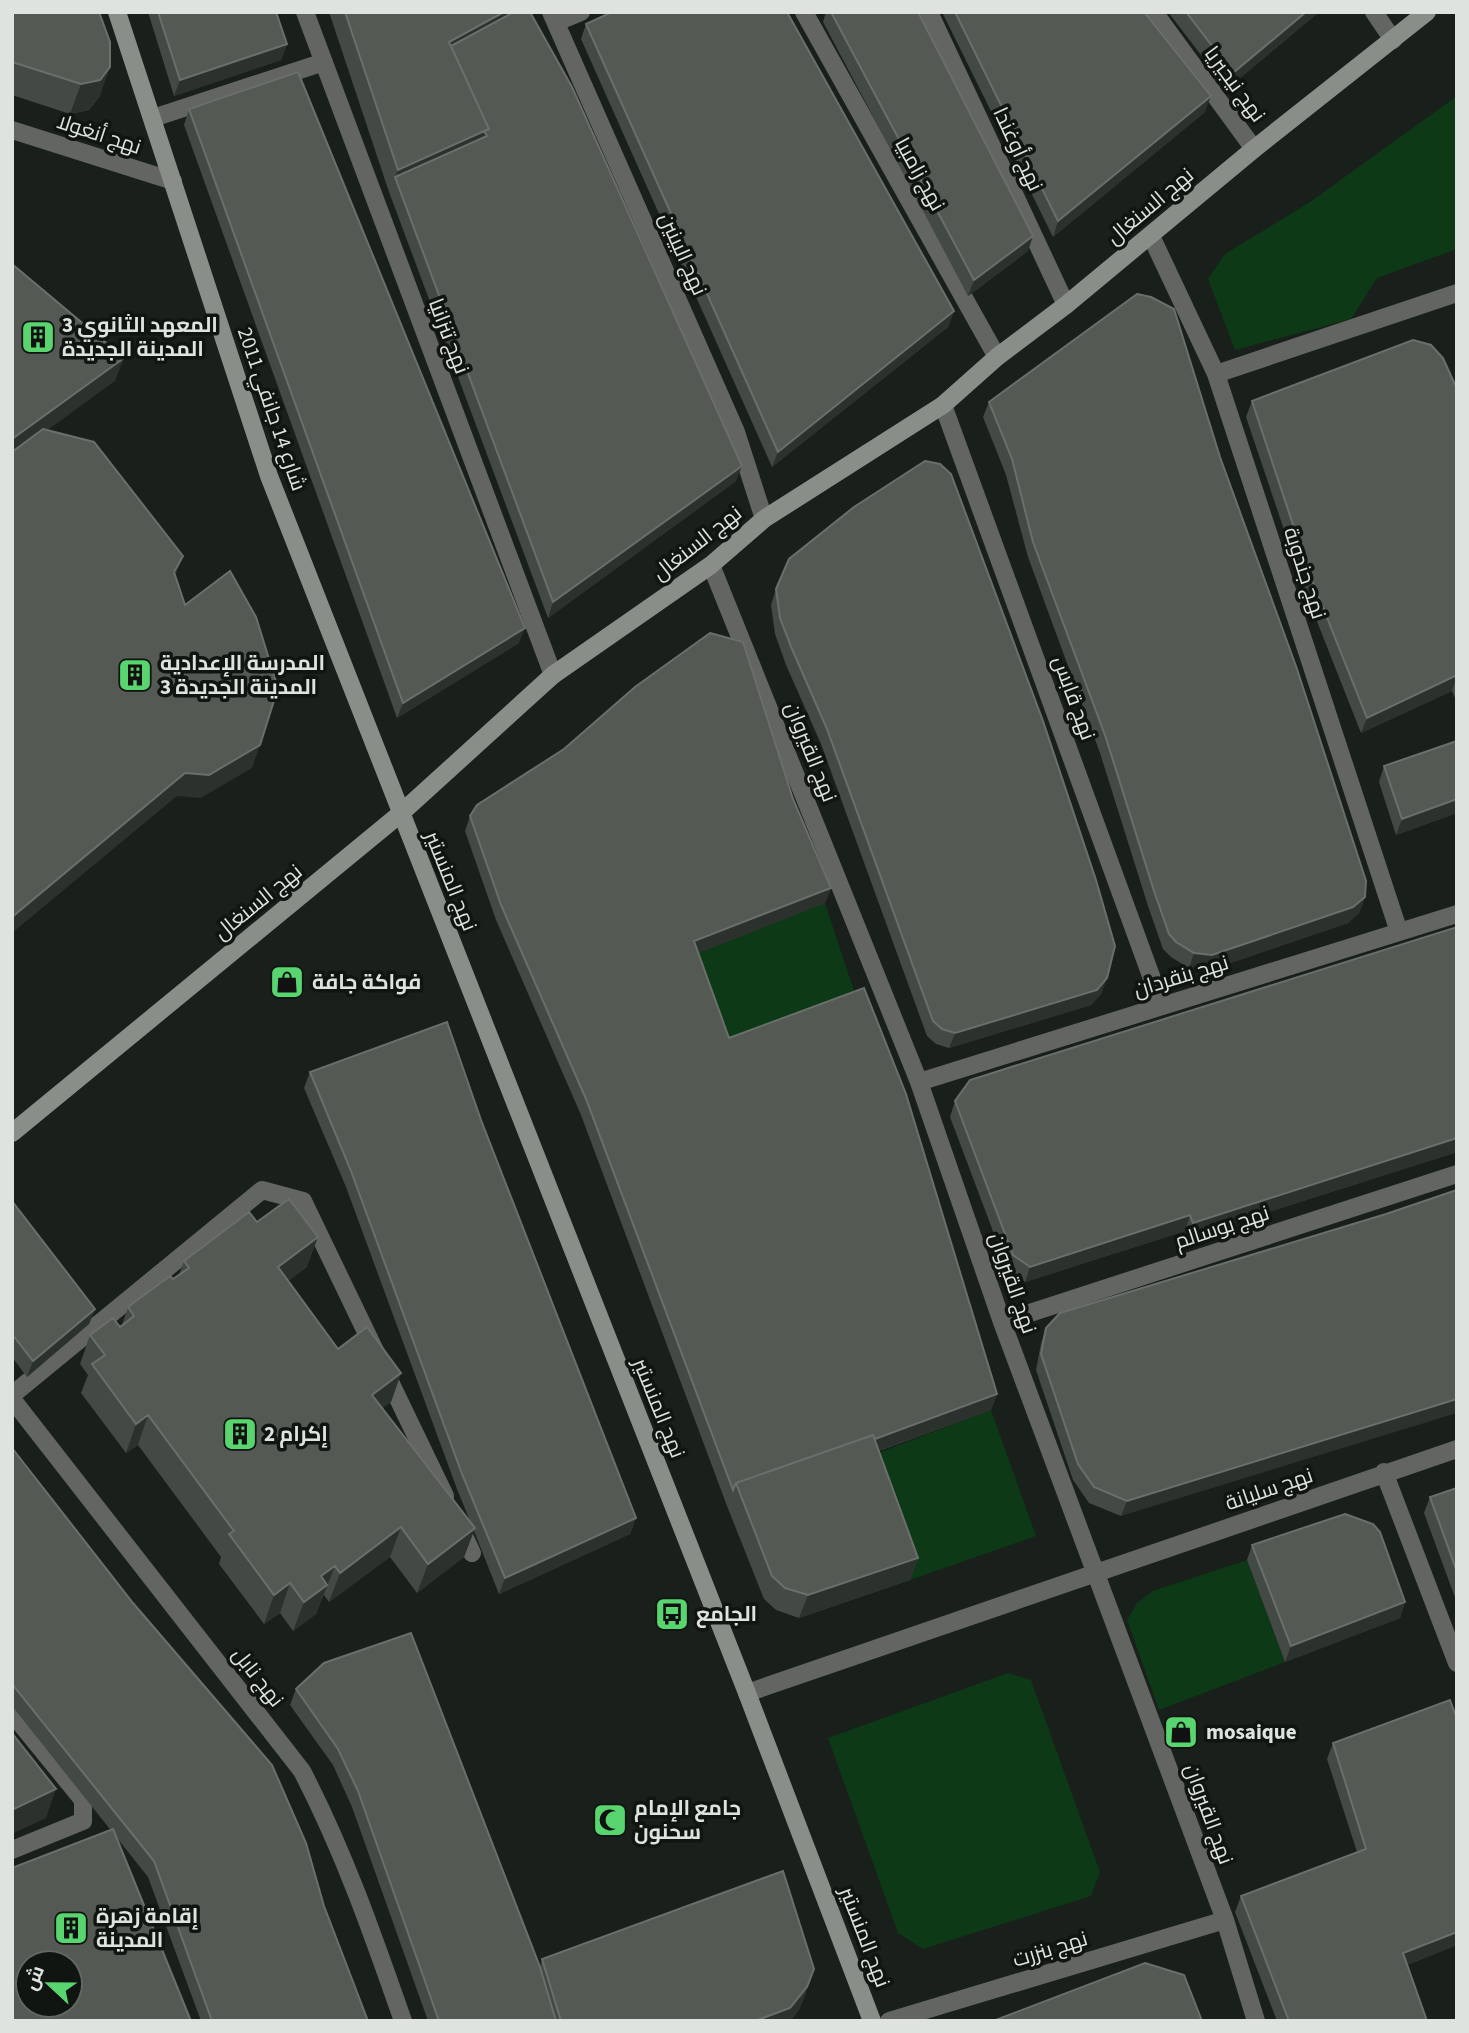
<svg xmlns="http://www.w3.org/2000/svg" width="1469" height="2033" font-family="'Source Sans 3',Cairo,sans-serif">
<style>
.green{fill:#0d3916}
.lines{fill:none;stroke-linecap:round;stroke-linejoin:round}
.lane{stroke:#626562;stroke-width:18}
.street{stroke:#626562;stroke-width:18}
.secondary{stroke:#898e89;stroke-width:18}
.wall{fill:#434944}
.shaded-wall{fill:#2b312c}
.building{fill:#545954;stroke:#696f6a;stroke-width:2;fill-rule:evenodd}
.labels{text-anchor:middle;stroke-width:7;stroke-linejoin:round;paint-order:stroke}
.street-label{font-size:21px;fill:#dfe3df;stroke:#101511}
.poi-label{font-size:21px;font-weight:bold;fill:#dfe3df;stroke:#101511;text-anchor:start}
</style>
<rect width="100%" height="100%" fill="#191f1a"/>
<path class="green" d="M 1457,96 L 1457,249 L 1377,278 L 1351,319 L 1235,350 L 1208,279 L 1225,254 L 1310,202 Z
M 825,903 L 858,1003 L 724,1054 L 688,957 Z
M 991,1410 L 1036,1536 L 910,1580 L 865,1458 Z
M 1247,1560 L 1285,1662 L 1159,1710 L 1127,1620 L 1137,1603 L 1153,1591 Z
M 1008,1673 L 1031,1680 L 1100,1872 L 1091,1896 L 923,1949 L 898,1933 L 828,1738 Z"/>
<g class="lines">
<path class="lane" d="M 929,12 L 1066,305"/>
<path class="street" d="M 305,12 L 553,675
M 551,12 L 736,432 L 764,519
M 804,12 L 997,357
M 1154,12 L 1254,149
M 1374,12 L 1393,40
M 557,22 L 581,12
M 153,118 L 324,62
M 12,130 L 173,181
M 1151,236 L 1216,374 L 1399,932
M 1216,374 L 1457,293
M 943,405 L 1162,1006
M 711,565 L 919,1082 L 1002,1322 L 1225,1920 L 1256,2021
M 919,1082 L 1457,914
M 1002,1322 L 1457,1174
M 12,1395 L 262,1190 L 303,1201 L 445,1496
M 12,1399 L 302,1771 C 344,1852 373,1935 403,2021
M 1384,1472 L 1457,1663
M 459,1525 L 472,1553
M 747,1693 L 1457,1449
M 12,1713 L 83,1800 L 83,1821 L 12,1850
M 889,2021 L 1225,1920"/>
<path class="secondary" d="M 117,12 L 269,476 L 747,1693 L 872,2021
M 12,1133 L 400,814 L 553,675 L 711,565 L 764,519 L 943,405 L 997,357 L 1066,305 L 1254,149 L 1427,12"/>
</g>
<path class="wall" d="M 12,12 L 100,96 L 89,110 L 70,114 L 12,95 Z
M 148,12 L 276,12 L 287,44 L 281,60 L 174,96 Z
M 329,12 L 530,12 L 736,481 L 548,618 L 389,192 Z
M 826,12 L 918,12 L 1028,251 L 968,296 L 823,22 Z
M 942,12 L 1144,12 L 1205,112 L 1053,237 Z
M 1168,12 L 1319,12 L 1227,89 Z
M 586,24 L 954,311 L 948,327 L 772,467 L 581,39 Z
M 189,109 L 519,643 L 397,718 L 184,125 Z
M 1457,389 L 1457,703 L 1452,691 L 1361,733 L 1303,586 L 1246,417 L 1252,401 Z
M 989,402 L 1220,457 L 1365,897 L 1359,913 L 1348,923 L 1207,971 L 1189,968 L 1171,957 L 1163,949 L 1148,906 L 1100,753 L 1028,557 L 1006,475 L 983,417 Z
M 776,589 L 1107,978 L 1101,994 L 1091,1005 L 949,1048 L 936,1044 L 927,1036 L 821,744 L 786,665 L 775,634 L 771,605 Z
M 1457,741 L 1457,813 L 1396,835 L 1379,782 L 1384,766 Z
M 793,799 L 831,888 L 825,903 L 698,953 L 729,1038 L 997,1394 L 991,1410 L 879,1451 L 918,1558 L 910,1580 L 799,1618 L 776,1610 L 764,1599 L 727,1506 L 581,1115 L 496,920 L 465,831 L 470,816 Z
M 1457,927 L 1457,1152 L 1187,1238 L 1185,1231 L 1025,1282 L 1008,1271 L 950,1117 L 955,1101 Z
M 310,1072 L 481,1120 L 636,1518 L 630,1534 L 499,1594 L 474,1531 L 464,1557 L 417,1593 L 390,1557 L 329,1602 L 324,1595 L 323,1596 L 316,1614 L 293,1631 L 280,1613 L 264,1624 L 219,1564 L 221,1557 L 138,1445 L 126,1453 L 81,1393 L 88,1375 L 80,1364 L 90,1335 L 120,1327 L 122,1325 L 128,1307 L 179,1275 L 184,1261 L 257,1222 L 307,1267 L 288,1281 L 338,1349 L 401,1373 L 391,1402 L 382,1408 L 470,1521 L 457,1489 L 346,1187 L 304,1088 Z
M 12,1201 L 95,1309 L 89,1324 L 27,1377 L 12,1357 Z
M 1386,1214 L 1121,1516 L 1089,1503 L 1073,1480 L 1036,1370 L 1041,1343 L 1046,1328 Z
M 12,1448 L 324,1906 L 368,2021 L 201,2021 L 148,1877 L 12,1706 Z
M 1457,1488 L 1457,1603 L 1424,1513 L 1430,1497 Z
M 1252,1545 L 1405,1602 L 1400,1618 L 1285,1662 L 1247,1560 Z
M 296,1689 L 540,1967 L 542,1959 L 806,1992 L 799,2010 L 790,2021 L 428,2021 L 352,1807 L 333,1765 L 290,1705 Z
M 1333,1743 L 1457,1945 L 1407,1965 L 1427,2021 L 1277,2021 L 1235,1912 L 1241,1896 L 1357,1852 L 1327,1759 Z"/>
<path class="shaded-wall" d="M 504,12 L 524,12 L 451,59 L 449,42 Z
M 1306,12 L 1319,12 L 1227,89 L 1233,73 Z
M 287,44 L 281,60 L 174,96 L 180,80 Z
M 110,67 L 100,96 L 89,110 L 70,114 L 81,84 Z
M 1211,96 L 1205,112 L 1053,237 L 1058,221 Z
M 489,129 L 481,152 L 395,177 L 398,170 Z
M 1033,236 L 1028,251 L 968,296 L 974,280 Z
M 954,311 L 948,327 L 772,467 L 778,452 Z
M 124,358 L 115,381 L 12,456 L 12,439 Z
M 742,466 L 736,481 L 548,618 L 553,602 Z
M 183,556 L 174,579 L 174,572 Z
M 525,628 L 519,643 L 397,718 L 403,703 Z
M 1457,675 L 1452,691 L 1361,733 L 1367,718 Z
M 260,745 L 252,768 L 201,798 L 177,796 L 12,933 L 12,917 L 185,773 Z
M 1457,799 L 1457,813 L 1396,835 L 1402,819 Z
M 831,888 L 825,903 L 688,957 L 694,941 Z
M 1365,897 L 1359,913 L 1348,923 L 1207,971 L 1189,968 L 1194,953 Z
M 1107,978 L 1101,994 L 1091,1005 L 949,1048 L 955,1033 Z
M 1457,1138 L 1457,1152 L 1187,1238 L 1193,1223 Z
M 1190,1215 L 1185,1231 L 1025,1282 L 1030,1267 Z
M 318,1237 L 307,1267 L 267,1297 L 278,1267 Z
M 95,1309 L 89,1324 L 27,1377 L 33,1361 Z
M 401,1373 L 391,1402 L 361,1424 L 372,1395 Z
M 997,1394 L 991,1410 L 742,1500 L 738,1489 Z
M 1457,1399 L 1457,1413 L 1121,1516 L 1127,1501 Z
M 148,1415 L 138,1445 L 126,1453 L 136,1424 Z
M 636,1518 L 630,1534 L 499,1594 L 505,1578 Z
M 401,1527 L 390,1557 L 329,1602 L 340,1573 Z
M 475,1528 L 464,1557 L 417,1593 L 428,1564 Z
M 918,1558 L 910,1580 L 799,1618 L 808,1595 Z
M 335,1566 L 316,1614 L 293,1631 L 304,1602 L 321,1576 Z
M 290,1583 L 280,1613 L 264,1624 L 274,1595 Z
M 1405,1602 L 1400,1618 L 1285,1662 L 1291,1646 Z
M 56,1789 L 46,1818 L 12,1834 L 12,1810 Z
M 1457,1932 L 1457,1945 L 1397,1969 L 1403,1953 Z
M 814,1969 L 799,2010 L 790,2021 L 755,2021 Z"/>
<path class="building" d="M 12,12 L 99,12 L 110,42 L 110,67 L 100,80 L 81,84 L 12,62 Z
M 158,12 L 276,12 L 287,44 L 180,80 Z
M 345,12 L 504,12 L 449,42 L 489,129 L 398,170 Z
M 514,12 L 530,12 L 572,87 L 742,466 L 553,602 L 395,177 L 487,136 L 484,131 L 489,129 L 451,46 Z
M 612,12 L 787,12 L 954,311 L 778,452 L 586,24 Z
M 831,12 L 918,12 L 1033,236 L 974,280 Z
M 955,12 L 1144,12 L 1211,96 L 1058,221 Z
M 1186,12 L 1306,12 L 1233,73 Z
M 298,72 L 525,628 L 403,703 L 189,109 Z
M 12,264 L 124,358 L 12,439 Z
M 1137,294 L 1151,297 L 1174,309 L 1220,457 L 1297,669 L 1366,881 L 1365,897 L 1353,907 L 1212,955 L 1194,953 L 1176,942 L 1169,934 L 1154,891 L 1106,738 L 1033,542 L 1012,459 L 989,402 Z
M 1413,340 L 1431,345 L 1443,358 L 1457,389 L 1457,675 L 1367,718 L 1308,570 L 1252,401 Z
M 43,429 L 94,442 L 183,556 L 174,572 L 185,605 L 230,571 L 256,617 L 278,688 L 260,745 L 209,775 L 185,773 L 12,917 L 12,452 Z
M 925,461 L 940,464 L 951,474 L 1043,721 L 1096,880 L 1115,946 L 1107,978 L 1097,990 L 955,1033 L 942,1029 L 933,1021 L 827,729 L 792,649 L 780,618 L 776,589 L 789,559 L 854,507 Z
M 710,633 L 743,642 L 793,799 L 831,888 L 694,941 L 729,1038 L 864,988 L 906,1094 L 997,1394 L 875,1439 L 873,1435 L 736,1483 L 733,1490 L 586,1099 L 501,905 L 470,816 L 477,805 L 564,749 L 635,687 Z
M 1457,741 L 1457,799 L 1402,819 L 1384,766 Z
M 1457,927 L 1457,1138 L 1193,1223 L 1190,1215 L 1030,1267 L 1013,1255 L 955,1101 L 970,1080 Z
M 447,1022 L 481,1120 L 636,1518 L 505,1578 L 462,1474 L 351,1171 L 310,1072 Z
M 1457,1190 L 1457,1399 L 1127,1501 L 1094,1487 L 1078,1464 L 1041,1354 L 1046,1328 L 1060,1313 L 1386,1214 Z
M 289,1199 L 318,1237 L 278,1267 L 338,1349 L 367,1327 L 401,1373 L 372,1395 L 475,1528 L 428,1564 L 401,1527 L 340,1573 L 335,1566 L 321,1576 L 327,1585 L 304,1602 L 290,1583 L 274,1595 L 229,1534 L 234,1531 L 148,1415 L 136,1424 L 92,1364 L 105,1355 L 90,1335 L 113,1318 L 120,1327 L 134,1316 L 128,1307 L 170,1276 L 173,1279 L 189,1268 L 184,1261 L 249,1212 L 257,1222 Z
M 12,1201 L 95,1309 L 33,1361 L 12,1334 Z
M 873,1435 L 918,1558 L 808,1595 L 785,1588 L 772,1576 L 736,1483 Z
M 12,1448 L 133,1603 L 272,1765 L 306,1843 L 324,1906 L 368,2021 L 212,2021 L 154,1861 L 12,1684 Z
M 1457,1488 L 1457,1572 L 1430,1497 Z
M 1345,1514 L 1373,1524 L 1380,1532 L 1405,1602 L 1291,1646 L 1252,1545 Z
M 411,1633 L 540,1967 L 556,2021 L 439,2021 L 358,1791 L 338,1749 L 296,1689 L 324,1663 Z
M 1450,1700 L 1457,1719 L 1457,1932 L 1403,1953 L 1427,2021 L 1289,2021 L 1241,1896 L 1366,1849 L 1333,1743 Z
M 12,1733 L 56,1789 L 12,1810 Z
M 113,1829 L 191,2021 L 12,2021 L 12,1868 ZM 28,1963 L 70,1963 L 70,2005 L 28,2005 Z
M 783,1871 L 814,1969 L 807,1987 L 790,2008 L 755,2021 L 561,2021 L 542,1959 Z
M 1145,1963 L 1184,1975 L 1202,2021 L 993,2021 Z"/>
<defs>
<g id="building-square" transform="scale(1.75)"><rect x="-9" y="-9" width="18" height="18" rx="4" fill="#59d56f" stroke="#101511"/><path d="M-4-6H4V6H1V3H-1V6H-4ZM-2.5-4.3h1.7v1.8h-1.7ZM.8-4.3h1.7v1.8H.8ZM-2.5-1h1.7V.8h-1.7ZM.8-1h1.7V.8H.8Z" fill="#111"/></g>
<g id="shop-square" transform="scale(1.75)"><rect x="-9" y="-9" width="18" height="18" rx="4" fill="#59d56f" stroke="#101511"/><path d="M-5-2.5h2.3a2.7 3.5 0 0 1 5.4 0H5L5.5 6h-11ZM-1.5-2.5h3a1.5 2.3 0 0 0-3 0Z" fill="#111"/></g>
<g id="bus-square" transform="scale(1.75)"><rect x="-9" y="-9" width="18" height="18" rx="4" fill="#59d56f" stroke="#101511"/><path d="M-5-6H5V4H4V6H2V4H-2V6H-4V4H-5ZM-3.5-4V0h7V-4ZM-3.5 1.2v1.5H-2V1.2ZM2 1.2v1.5H3.5V1.2Z" fill="#111"/></g>
<g id="mosque-square" transform="scale(1.75)"><rect x="-9" y="-9" width="18" height="18" rx="4" fill="#59d56f" stroke="#101511"/><path d="M3.5-4.9A6 6 0 1 0 3.5 4.9A5 5 0 1 1 3.5-4.9Z" fill="#111"/></g>
</defs>
<g fill-rule="evenodd">
<use href="#building-square" x="38" y="337"/>
<use href="#building-square" x="135" y="675"/>
<use href="#shop-square" x="287" y="982"/>
<use href="#building-square" x="240" y="1434"/>
<use href="#bus-square" x="672" y="1614"/>
<use href="#shop-square" x="1181" y="1732"/>
<use href="#mosque-square" x="610" y="1820"/>
<use href="#building-square" x="71" y="1928"/>
</g>
<g class="labels">
<g class="street-label">
<text transform="translate(1235 84) rotate(54)" y="7">نهج نيجيريا</text>
<text transform="translate(99 134) rotate(18)" y="7">نهج أنغولا</text>
<text transform="translate(1018 149) rotate(65)" y="7">نهج أوغندا</text>
<text transform="translate(920 174) rotate(61)" y="7">نهج زامبيا</text>
<text transform="translate(1150 206) rotate(-40)" y="7">نهج السنغال</text>
<text transform="translate(683 254) rotate(66)" y="7">نهج البينين</text>
<text transform="translate(449 336) rotate(69)" y="7">نهج تنزانيا</text>
<text transform="translate(272 409) rotate(71)" y="7">شارع 14 جانفي 2011</text>
<text transform="translate(697 543) rotate(-38)" y="7">نهج السنغال</text>
<text transform="translate(1305 573) rotate(72)" y="7">نهج جندوبة</text>
<text transform="translate(1074 698) rotate(70)" y="7">نهج قابس</text>
<text transform="translate(811 752) rotate(68)" y="7">نهج القيروان</text>
<text transform="translate(451 881) rotate(68)" y="7">نهج المنستير</text>
<text transform="translate(258 902) rotate(-39)" y="7">نهج السنغال</text>
<text transform="translate(1181 976) rotate(-17)" y="7">نهج بنقردان</text>
<text transform="translate(1222 1227) rotate(-18)" y="7">نهج بوسالم</text>
<text transform="translate(1013 1283) rotate(71)" y="7">نهج القيروان</text>
<text transform="translate(659 1408) rotate(68)" y="7">نهج المنستير</text>
<text transform="translate(1269 1489) rotate(-19)" y="7">نهج سليانة</text>
<text transform="translate(258 1677) rotate(52)" y="7">نهج نابل</text>
<text transform="translate(1209 1814) rotate(70)" y="7">نهج القيروان</text>
<text transform="translate(865 1937) rotate(69)" y="7">نهج المنستير</text>
<text transform="translate(1050 1949) rotate(-17)" y="7">نهج بنزرت</text>
</g>
<g class="poi-label">
<text x="62" y="332">3 المعهد الثانوي<tspan x="62" dy="24">المدينة الجديدة</tspan></text>
<text x="160" y="670">المدرسة الإعدادية<tspan x="160" dy="24">المدينة الجديدة 3</tspan></text>
<text x="312" y="989">فواكة جافة</text>
<text x="264" y="1441">إكرام 2</text>
<text x="696" y="1621">الجامع</text>
<text x="1206" y="1739">mosaique</text>
<text x="634" y="1815">جامع الإمام<tspan x="634" dy="24">سحنون</tspan></text>
<text x="96" y="1923">إقامة زهرة<tspan x="96" dy="24">المدينة</tspan></text>
</g>
</g>
<rect width="1469" height="2033" fill="none" stroke="#dfe3df" stroke-width="28"/>
<g transform="translate(49 1984) rotate(292)"><circle r="33" fill="#101511" stroke="#636763" stroke-width="2"/>
<path d="M0-5L12 26L0 18L-12 26Z" fill="#59d56f"/>
<text y="-10" font-size="19" font-weight="bold" text-anchor="middle" fill="#dfe3df">ش</text>
</g>
</svg>
